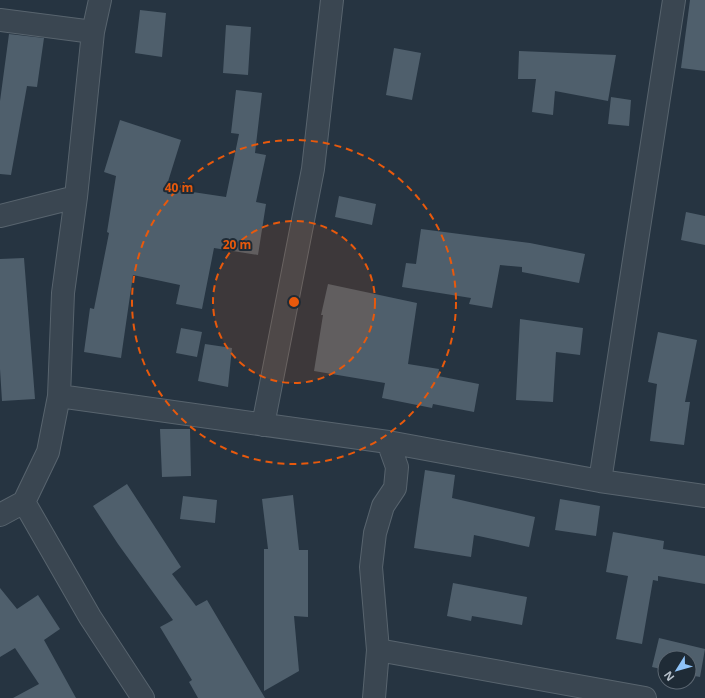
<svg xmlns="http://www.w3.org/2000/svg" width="705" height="698" font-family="'Open Sans',sans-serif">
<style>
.building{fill:#4f5f6c}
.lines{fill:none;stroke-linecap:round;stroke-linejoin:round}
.street-casing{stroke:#58646e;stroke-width:24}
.street{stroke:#3a4651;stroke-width:22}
.ring{fill:none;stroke:#e8590c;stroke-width:2;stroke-dasharray:7 5}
.centre{fill:#e8590c;stroke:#1f2b36;stroke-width:2}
.ring-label{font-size:12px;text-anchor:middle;font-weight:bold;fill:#e8590c;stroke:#1f2b36;stroke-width:4;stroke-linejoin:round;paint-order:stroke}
</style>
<rect width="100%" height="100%" fill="#263441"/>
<path class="building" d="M 690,0 L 705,0 L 705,71 L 681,68 Z
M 140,10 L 166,13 L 162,57 L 135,53 Z
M 226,25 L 251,27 L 248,75 L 223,73 Z
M 9,34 L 44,38 L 37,87 L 27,86 L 11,175 L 0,174 L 0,101 Z
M 394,48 L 421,53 L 412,100 L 386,95 Z
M 519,51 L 616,55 L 608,101 L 555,91 L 553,115 L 532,112 L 536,79 L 518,79 Z
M 236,90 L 262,93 L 255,153 L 266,155 L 256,202 L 266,204 L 258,255 L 214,248 L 202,309 L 176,304 L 180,285 L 133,275 L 121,358 L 84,352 L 90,308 L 94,309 L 109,233 L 107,232 L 116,176 L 104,172 L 120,120 L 181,140 L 166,188 L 226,197 L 239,134 L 231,133 Z
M 611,97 L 631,100 L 629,126 L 608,124 Z
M 339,196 L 376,204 L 372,225 L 335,217 Z
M 686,212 L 705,216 L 705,245 L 681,240 Z
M 421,229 L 530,243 L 585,254 L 579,283 L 522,272 L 522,267 L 500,265 L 492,308 L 469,304 L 471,298 L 402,287 L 406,263 L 416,264 Z
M 24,258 L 35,399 L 2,401 L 0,369 L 0,259 Z
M 328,284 L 417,303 L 408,364 L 439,369 L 438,376 L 479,384 L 474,412 L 433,404 L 432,408 L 382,398 L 385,383 L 314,371 L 323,315 L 321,315 Z
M 520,319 L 583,328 L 580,355 L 556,352 L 553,402 L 516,400 Z
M 181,328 L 202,332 L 197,357 L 176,353 Z
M 658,332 L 697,340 L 685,402 L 690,402 L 684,445 L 650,441 L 657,384 L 648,382 Z
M 205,344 L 232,348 L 228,387 L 198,381 Z
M 160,429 L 190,429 L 191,476 L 162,477 Z
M 425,470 L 455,475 L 452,498 L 535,517 L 529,547 L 474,535 L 471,557 L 414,548 Z
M 127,484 L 181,567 L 172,574 L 196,606 L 207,600 L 265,698 L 198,698 L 189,682 L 192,680 L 160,627 L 173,620 L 118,544 L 93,506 Z
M 293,495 L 299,550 L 308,550 L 308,617 L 294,616 L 299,671 L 264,691 L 264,549 L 268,549 L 262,499 Z
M 183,496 L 217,500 L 215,523 L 180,519 Z
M 560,499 L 600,506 L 596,536 L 555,530 Z
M 613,532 L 664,541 L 663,549 L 705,556 L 705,584 L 658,576 L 658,581 L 653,580 L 642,644 L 616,639 L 628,576 L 606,572 Z
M 453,583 L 527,597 L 522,625 L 472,616 L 471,621 L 447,616 Z
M 0,588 L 17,609 L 38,595 L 60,629 L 44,640 L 76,698 L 13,698 L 39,684 L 15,648 L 0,657 Z
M 659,638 L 705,649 L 700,677 L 689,675 L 689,658 L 665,658 L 665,670 L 652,667 Z"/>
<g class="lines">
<g class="street-casing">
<path id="street" d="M 0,20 L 93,32
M 0,216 L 76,197
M 59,396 L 388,442 L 600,481 L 705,496
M 263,425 L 313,169 L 332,0
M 600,481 L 674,0
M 24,502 L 90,617 L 143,698
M 0,515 L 24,502 L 48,452 L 59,396 L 63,293 L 76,197 L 93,32 L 100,0
M 378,650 L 645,698
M 374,698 L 378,650 L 371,567 L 375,533 L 383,506 L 395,488 L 397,467 L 388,442"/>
</g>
<use href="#street" class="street"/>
</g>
<circle cx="294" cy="302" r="81" fill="#e8590c" fill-opacity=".12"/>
<g class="ring">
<circle cx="294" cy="302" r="81"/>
<circle cx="294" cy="302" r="162"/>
</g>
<circle cx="294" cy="302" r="6" class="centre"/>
<g class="ring-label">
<text x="179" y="192">40 m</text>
<text x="237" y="249">20 m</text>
</g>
<g transform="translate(677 670) rotate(233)"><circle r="19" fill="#1f2b36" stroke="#5c6772"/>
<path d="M0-3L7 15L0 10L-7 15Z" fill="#8fc3f8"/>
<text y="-6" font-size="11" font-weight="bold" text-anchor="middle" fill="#b7c1cb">N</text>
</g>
</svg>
